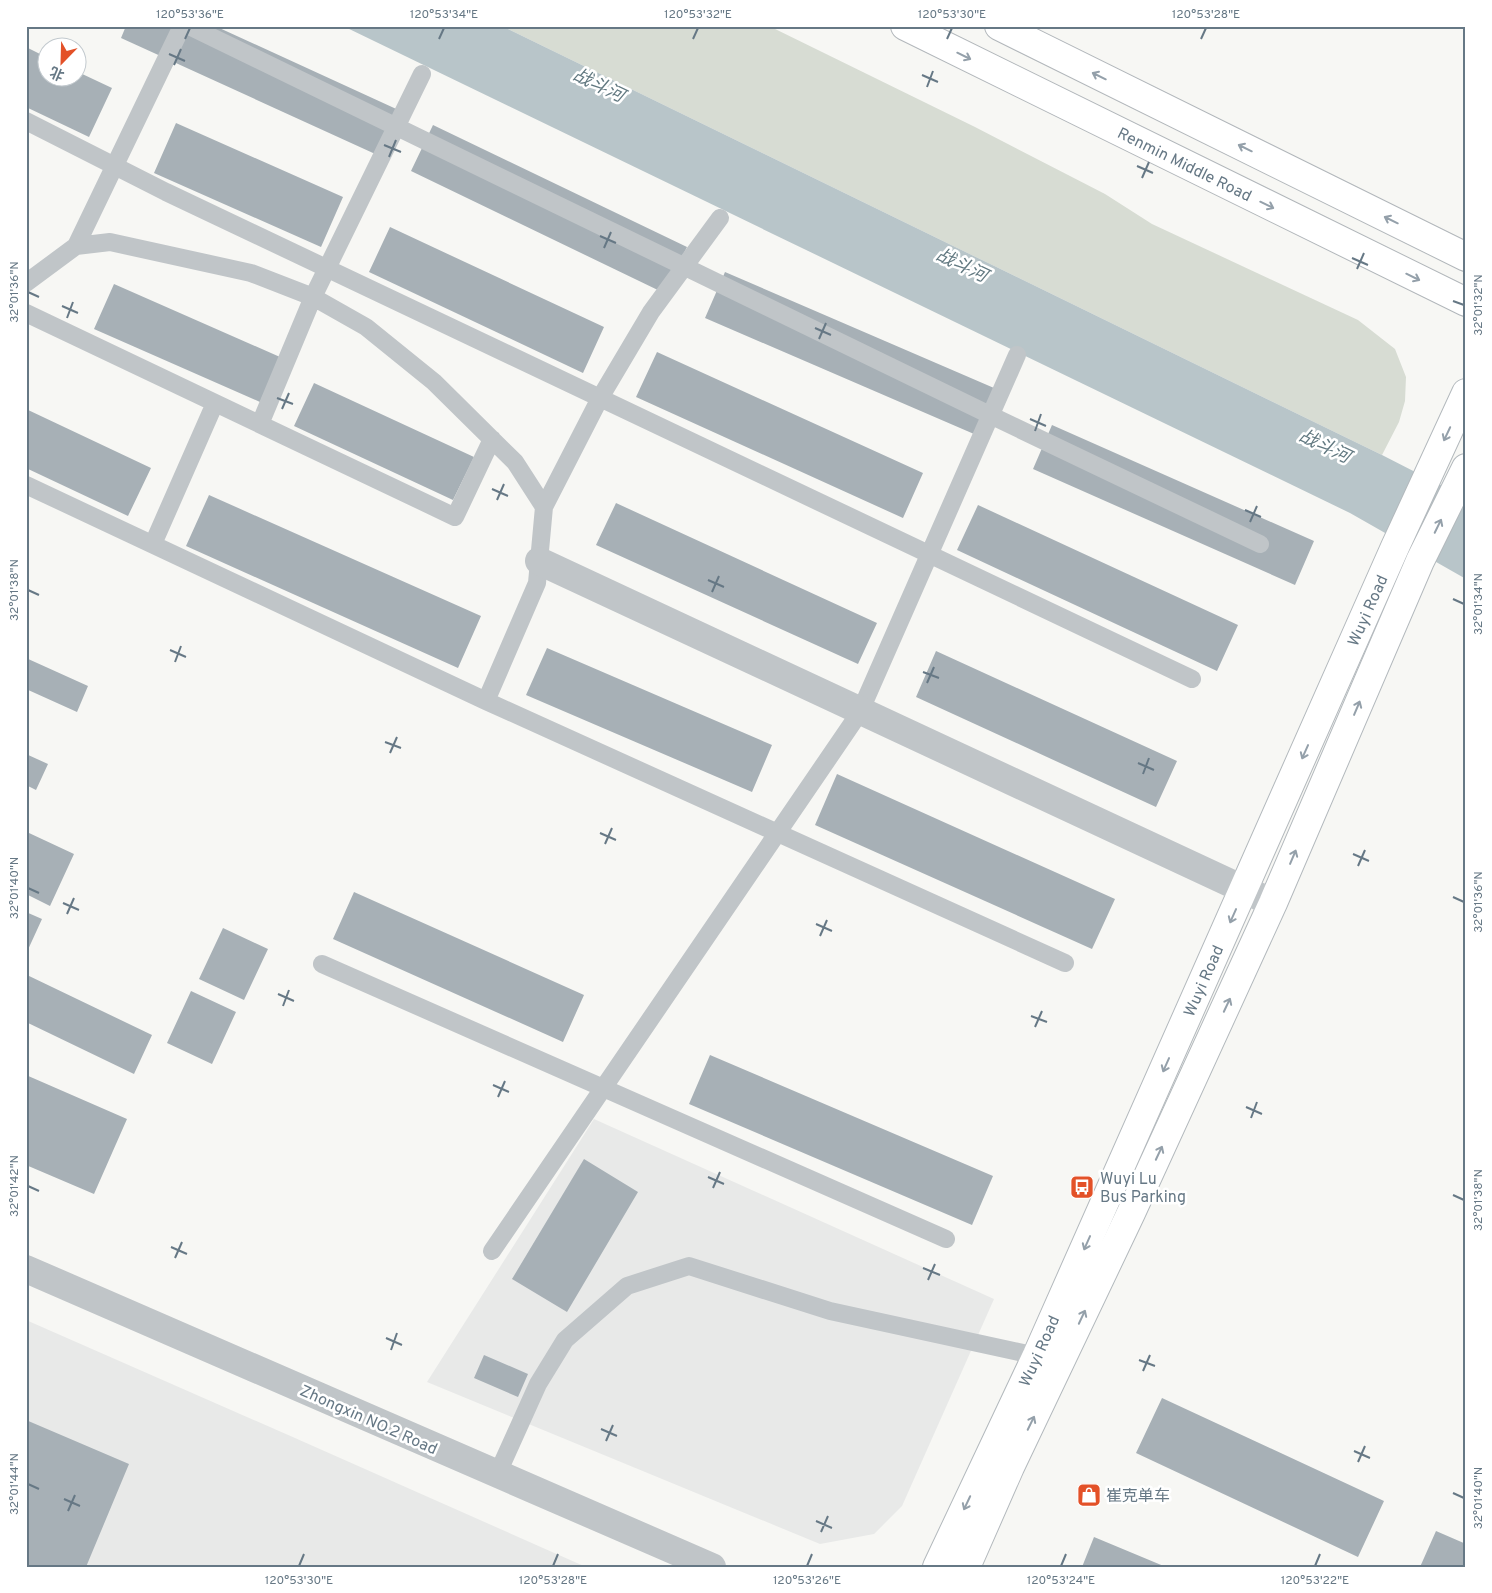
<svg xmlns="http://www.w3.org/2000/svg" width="1492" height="1593" font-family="Overpass,'Noto Sans SC',sans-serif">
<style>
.built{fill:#e8e9e8}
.green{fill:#d7dcd3}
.water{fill:#b8c5c9}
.building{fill:#a7b0b6}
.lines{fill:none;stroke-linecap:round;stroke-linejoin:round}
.secondary-casing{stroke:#b3b9bd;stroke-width:30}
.primary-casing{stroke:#b2b7bb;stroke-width:30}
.service{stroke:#c0c5c8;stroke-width:18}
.minor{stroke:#c0c5c8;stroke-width:28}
.tertiary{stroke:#c0c5c8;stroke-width:28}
.secondary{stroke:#fff;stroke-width:28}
.primary{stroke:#fff;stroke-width:28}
.oneway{stroke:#94a0aa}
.ticks{fill:none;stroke:#667885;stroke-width:2}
.labels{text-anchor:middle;stroke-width:5;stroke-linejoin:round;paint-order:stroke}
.street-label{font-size:16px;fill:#667885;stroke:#fff}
.poi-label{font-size:16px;fill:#667885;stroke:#fff;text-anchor:start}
.water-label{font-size:18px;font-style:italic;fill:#627981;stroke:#fff}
.neatline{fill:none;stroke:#667885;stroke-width:2}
.ticks-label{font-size:12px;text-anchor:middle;fill:#667885}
</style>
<rect width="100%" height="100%" fill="#f7f7f4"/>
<path class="built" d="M 594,1119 L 994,1299 L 902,1506 L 874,1534 L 820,1544 L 427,1382 Z
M 26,1320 L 295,1438 L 586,1567 L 26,1567 Z"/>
<path class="green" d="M 502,26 L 769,26 L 975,127 L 1105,194 L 1152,224 L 1358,320 L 1395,349 L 1406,377 L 1405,401 L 1399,422 L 1382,455 Z"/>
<path class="water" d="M 343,26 L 502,26 L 1382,455 L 1466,498 L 1466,579 L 1350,513 Z"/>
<path class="building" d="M 126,26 L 215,26 L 405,113 L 384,158 L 121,38 Z
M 26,47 L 48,58 L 48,78 L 78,78 L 78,72 L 112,88 L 89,137 L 26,107 Z
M 176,123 L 343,197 L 321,247 L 154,173 Z
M 433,125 L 687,247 L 664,293 L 411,171 Z
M 390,227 L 604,327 L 583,373 L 369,272 Z
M 725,272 L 994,388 L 974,434 L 705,318 Z
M 114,284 L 280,357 L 260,402 L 94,329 Z
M 657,352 L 923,473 L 903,518 L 636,397 Z
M 314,383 L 474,457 L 453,500 L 294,426 Z
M 26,409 L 151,468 L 128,516 L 26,468 Z
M 1052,425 L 1314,541 L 1295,585 L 1033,469 Z
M 209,495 L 481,616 L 458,668 L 186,546 Z
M 616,503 L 877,623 L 858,664 L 596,545 Z
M 978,505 L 1238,625 L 1217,671 L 957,550 Z
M 547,648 L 772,745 L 752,792 L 526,695 Z
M 936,651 L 1177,761 L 1156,807 L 916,697 Z
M 26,658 L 88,686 L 77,712 L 26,689 Z
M 26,754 L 48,764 L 36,790 L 26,785 Z
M 837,774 L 1115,899 L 1092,949 L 815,825 Z
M 29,833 L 74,854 L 50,906 L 26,894 L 26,839 Z
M 354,892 L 584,995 L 563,1042 L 333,939 Z
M 26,912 L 42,919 L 26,954 Z
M 223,928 L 268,949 L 244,1000 L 199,979 Z
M 27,975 L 152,1035 L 134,1074 L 26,1022 Z
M 191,991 L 236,1012 L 212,1064 L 167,1043 Z
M 710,1055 L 993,1176 L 972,1225 L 689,1104 Z
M 26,1075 L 127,1119 L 94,1194 L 26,1165 Z
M 584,1159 L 638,1192 L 567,1312 L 512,1279 Z
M 484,1355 L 528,1374 L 518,1397 L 474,1378 Z
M 1162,1398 L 1384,1501 L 1358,1557 L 1136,1453 Z
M 26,1420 L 129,1464 L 86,1567 L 26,1567 Z
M 1436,1531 L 1466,1544 L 1466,1567 L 1420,1567 Z
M 1094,1537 L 1166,1567 L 1082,1567 Z"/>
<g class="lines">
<g class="secondary-casing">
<g id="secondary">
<path id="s1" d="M 937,1567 L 1037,1355 L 1395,547 L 1466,393"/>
<path d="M 966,1567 L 1010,1467 L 1131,1213 L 1273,903 L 1420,561 L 1466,468"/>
</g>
</g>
<g class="primary-casing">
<g id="primary">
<path id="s2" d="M 905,26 L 1466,302"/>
<path d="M 999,26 L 1466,257"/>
</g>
</g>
<path class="service" d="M 189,26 L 990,415 L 1260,544
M 26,121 L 166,192 L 1192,679
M 76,246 L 182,26
M 26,283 L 76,246 L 110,242 L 251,273 L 313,297 L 366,327 L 434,382 L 515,462 L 544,507 L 537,583 L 486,701
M 26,313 L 455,517 L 492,439
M 260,424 L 313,297 L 422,74
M 26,485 L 486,701 L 1065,963
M 544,507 L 600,398 L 651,312 L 720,218
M 153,544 L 215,403
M 322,964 L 946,1239
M 492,1251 L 860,712 L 1017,355
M 497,1475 L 538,1384 L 565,1340 L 627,1286 L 689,1266 L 830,1311 L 1046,1358"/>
<path class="minor" d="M 539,561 L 1273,903"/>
<path class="tertiary" d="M 26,1269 L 712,1567"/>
<use href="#secondary" class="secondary"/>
<use href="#primary" class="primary"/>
</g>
<defs><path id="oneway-shaft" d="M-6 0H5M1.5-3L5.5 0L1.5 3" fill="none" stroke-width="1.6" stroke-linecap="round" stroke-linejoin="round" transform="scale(1.25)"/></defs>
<g class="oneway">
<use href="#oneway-shaft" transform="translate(964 56) rotate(26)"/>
<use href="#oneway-shaft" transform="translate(1099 76) rotate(-154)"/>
<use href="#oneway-shaft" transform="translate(1245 148) rotate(-154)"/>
<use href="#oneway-shaft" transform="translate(1267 205) rotate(26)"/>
<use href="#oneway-shaft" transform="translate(1391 220) rotate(-154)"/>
<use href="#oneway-shaft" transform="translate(1413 277) rotate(26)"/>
<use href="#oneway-shaft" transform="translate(1447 434) rotate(115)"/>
<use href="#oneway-shaft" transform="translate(1438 526) rotate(-64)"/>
<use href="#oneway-shaft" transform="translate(1357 708) rotate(-67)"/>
<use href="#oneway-shaft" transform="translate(1305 752) rotate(114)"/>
<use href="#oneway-shaft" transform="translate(1293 857) rotate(-67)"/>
<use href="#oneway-shaft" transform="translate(1233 916) rotate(114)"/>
<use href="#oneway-shaft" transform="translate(1227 1005) rotate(-65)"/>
<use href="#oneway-shaft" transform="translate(1166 1065) rotate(114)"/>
<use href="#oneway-shaft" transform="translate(1159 1153) rotate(-65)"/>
<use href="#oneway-shaft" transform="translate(1087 1243) rotate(114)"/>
<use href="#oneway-shaft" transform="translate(1082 1317) rotate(-65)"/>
<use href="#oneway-shaft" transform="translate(1031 1423) rotate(-64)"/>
<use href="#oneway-shaft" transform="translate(967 1503) rotate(115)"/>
</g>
<path class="ticks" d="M 185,39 L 190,28M 439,39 L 444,28M 693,39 L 698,28M 947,39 L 952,28M 1201,39 L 1206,28M 169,54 L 185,61M 174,65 L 181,49M 922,75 L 938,82M 927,87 L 933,71M 384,145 L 401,152M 389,157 L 396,140M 1137,166 L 1153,173M 1142,178 L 1149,162M 600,236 L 616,243M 604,248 L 611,232M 1352,258 L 1368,265M 1357,269 L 1364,253M 28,292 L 39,297M 1453,301 L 1464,305M 62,306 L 78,313M 67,318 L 73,302M 815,328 L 831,335M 819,339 L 826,323M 277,398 L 293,404M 282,409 L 289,393M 1030,419 L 1046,426M 1035,431 L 1041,414M 492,489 L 508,496M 497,500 L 504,484M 1245,510 L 1261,517M 1250,522 L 1257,506M 708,580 L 724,587M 28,590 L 39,595M 712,592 L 719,576M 1453,599 L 1464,604M 170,650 L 186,657M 175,662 L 181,646M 923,672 L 939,678M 927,683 L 934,667M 385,742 L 401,748M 390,753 L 397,737M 1138,763 L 1154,770M 1143,774 L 1149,758M 600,833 L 616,840M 605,844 L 612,828M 1353,854 L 1369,861M 1358,866 L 1365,850M 28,888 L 39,893M 1453,897 L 1464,902M 63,903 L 79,910M 67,914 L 74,898M 816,924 L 832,931M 820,936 L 827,920M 278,994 L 294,1001M 283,1006 L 289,990M 1031,1016 L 1047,1022M 1035,1027 L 1042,1011M 493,1085 L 509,1092M 498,1097 L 505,1081M 1246,1107 L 1262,1114M 1251,1118 L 1257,1102M 708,1177 L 724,1184M 28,1186 L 39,1191M 713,1188 L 720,1172M 1453,1195 L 1464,1200M 171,1247 L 187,1254M 175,1258 L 182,1242M 923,1268 L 940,1275M 928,1280 L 935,1264M 386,1338 L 402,1345M 391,1350 L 397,1333M 1139,1360 L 1155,1366M 1143,1371 L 1150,1355M 601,1429 L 617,1436M 606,1441 L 613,1425M 1354,1451 L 1370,1458M 1358,1462 L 1365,1446M 28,1484 L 39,1489M 1453,1493 L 1464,1498M 64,1499 L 80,1506M 68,1511 L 75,1495M 816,1521 L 832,1528M 821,1532 L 828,1516M 299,1566 L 304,1554M 553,1566 L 558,1554M 807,1566 L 812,1554M 1061,1566 L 1066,1554M 1315,1566 L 1320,1554"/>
<defs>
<g id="bus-square" transform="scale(1.25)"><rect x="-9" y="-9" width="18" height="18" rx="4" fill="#e35128" stroke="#fff"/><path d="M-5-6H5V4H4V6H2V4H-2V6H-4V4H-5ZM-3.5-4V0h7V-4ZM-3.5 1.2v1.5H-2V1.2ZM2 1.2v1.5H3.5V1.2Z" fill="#fff"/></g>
<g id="shop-square" transform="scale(1.25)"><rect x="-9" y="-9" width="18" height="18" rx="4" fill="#e35128" stroke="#fff"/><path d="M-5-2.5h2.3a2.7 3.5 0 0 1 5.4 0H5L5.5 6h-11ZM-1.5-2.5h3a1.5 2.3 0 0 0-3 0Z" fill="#fff"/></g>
</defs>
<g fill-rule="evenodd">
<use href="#bus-square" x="1082" y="1187"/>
<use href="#shop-square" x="1089" y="1495"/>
</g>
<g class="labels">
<g class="street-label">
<text dy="6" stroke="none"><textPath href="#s2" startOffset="312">Renmin Middle Road</textPath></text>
<text dy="6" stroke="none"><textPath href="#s1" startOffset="1049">Wuyi Road</textPath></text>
<text dy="6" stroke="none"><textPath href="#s1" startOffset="644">Wuyi Road</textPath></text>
<text dy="6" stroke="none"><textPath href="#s1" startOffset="239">Wuyi Road</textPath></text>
<text transform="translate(369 1419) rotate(24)" y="6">Zhongxin NO.2 Road</text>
</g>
<g class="poi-label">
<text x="1100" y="1184">Wuyi Lu<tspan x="1100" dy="18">Bus Parking</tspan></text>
<text x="1106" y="1501">崔克单车</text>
</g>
<g class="water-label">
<text transform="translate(599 85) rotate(26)" y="6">战斗河</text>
<text transform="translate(962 265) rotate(26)" y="6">战斗河</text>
<text transform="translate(1325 446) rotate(26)" y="6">战斗河</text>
</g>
</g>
<rect width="1492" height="1593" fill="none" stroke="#ffffff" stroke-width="55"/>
<g transform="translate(62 62) rotate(203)"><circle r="24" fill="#ffffff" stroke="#c2c9ce"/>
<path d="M0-4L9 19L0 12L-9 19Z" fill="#e35128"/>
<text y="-8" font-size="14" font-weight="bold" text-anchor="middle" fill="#667885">北</text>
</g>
<rect x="28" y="28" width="1436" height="1538" class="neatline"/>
<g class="ticks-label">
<text x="190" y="18">120°53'36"E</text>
<text x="444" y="18">120°53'34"E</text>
<text x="698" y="18">120°53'32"E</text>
<text x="952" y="18">120°53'30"E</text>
<text x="1206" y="18">120°53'28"E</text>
<text transform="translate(14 292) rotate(-90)" y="4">32°01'36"N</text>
<text transform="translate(1478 305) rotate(-90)" y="4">32°01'32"N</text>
<text transform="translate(14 590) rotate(-90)" y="4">32°01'38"N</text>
<text transform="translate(1478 604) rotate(-90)" y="4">32°01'34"N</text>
<text transform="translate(14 888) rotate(-90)" y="4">32°01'40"N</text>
<text transform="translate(1478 902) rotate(-90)" y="4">32°01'36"N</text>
<text transform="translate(14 1186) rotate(-90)" y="4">32°01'42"N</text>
<text transform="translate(1478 1200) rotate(-90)" y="4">32°01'38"N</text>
<text transform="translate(14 1484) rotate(-90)" y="4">32°01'44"N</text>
<text transform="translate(1478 1498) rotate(-90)" y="4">32°01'40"N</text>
<text x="299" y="1584">120°53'30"E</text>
<text x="553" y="1584">120°53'28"E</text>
<text x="807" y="1584">120°53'26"E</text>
<text x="1061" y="1584">120°53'24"E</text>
<text x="1315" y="1584">120°53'22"E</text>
</g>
</svg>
